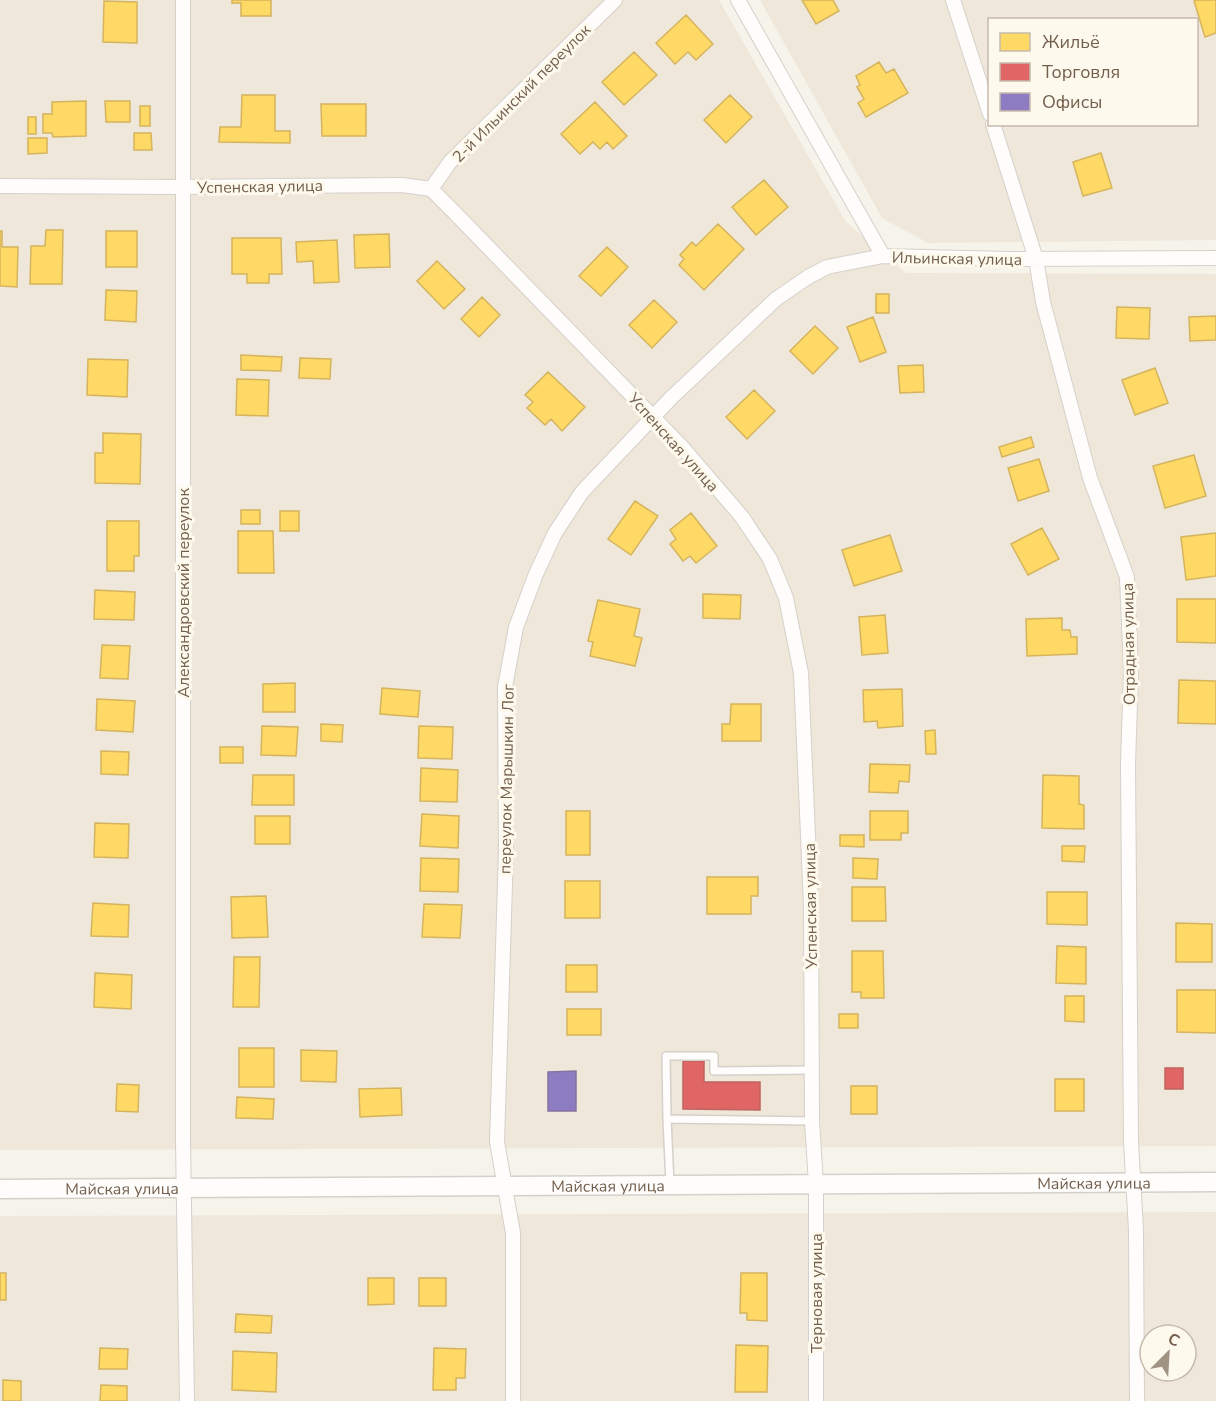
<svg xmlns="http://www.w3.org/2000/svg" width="1216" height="1401" font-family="'Nunito Sans',sans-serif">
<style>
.residential{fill:#efe7d9;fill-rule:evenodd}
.homes{fill:#ffd966;stroke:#d5b45e;stroke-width:1.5}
.shops{fill:#e06666;stroke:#bf645e;stroke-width:1.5}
.offices{fill:#8e7cc3;stroke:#8673a0;stroke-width:1.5}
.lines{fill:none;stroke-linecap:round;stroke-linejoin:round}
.service-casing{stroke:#d5d0ca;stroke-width:10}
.minor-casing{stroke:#d5d0ca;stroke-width:16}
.tertiary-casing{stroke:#d5d0ca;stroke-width:21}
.service{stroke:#fefdfc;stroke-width:7}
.minor{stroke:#fefdfc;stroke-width:14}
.tertiary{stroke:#fefdfc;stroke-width:18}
.labels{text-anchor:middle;stroke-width:6;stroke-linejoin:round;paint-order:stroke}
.street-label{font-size:16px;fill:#735f4d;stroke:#fef9ed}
</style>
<rect width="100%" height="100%" fill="#f6f3eb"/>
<path class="residential" d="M 0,0 L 719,0 L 846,222 L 906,273 L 1216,274 L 1216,1146 L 0,1150 Z
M 760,0 L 1216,0 L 1216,240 L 928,243 L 882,218 ZM 990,20 L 1196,20 L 1196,124 L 990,124 Z
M 1216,1212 L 1216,1401 L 0,1401 L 0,1216 ZM 1150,1335 L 1186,1335 L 1186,1371 L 1150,1371 Z"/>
<path class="homes" d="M 232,0 L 271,0 L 271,16 L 241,16 L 241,3 L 232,3 Z
M 802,0 L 833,0 L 839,11 L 816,24 Z
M 1198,0 L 1216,0 L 1216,33 L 1205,37 L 1194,1 Z
M 104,1 L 137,2 L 137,43 L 103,42 Z
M 686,15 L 713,44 L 696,60 L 688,52 L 675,64 L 656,43 Z
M 634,52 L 657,75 L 624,105 L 602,82 Z
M 879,62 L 886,73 L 894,69 L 908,93 L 866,117 L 858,103 L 864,99 L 857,87 L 860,85 L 856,76 Z
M 242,95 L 275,95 L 275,131 L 290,131 L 290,143 L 219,142 L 220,127 L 241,127 Z
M 730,95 L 752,117 L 726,143 L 704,120 Z
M 86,101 L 86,136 L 53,137 L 52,133 L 43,133 L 43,114 L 52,114 L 52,102 Z
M 105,101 L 130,101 L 130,122 L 106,122 Z
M 595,102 L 627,136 L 613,149 L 607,142 L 600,149 L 593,142 L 580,154 L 561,134 Z
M 321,104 L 366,104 L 366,136 L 322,136 Z
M 140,106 L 150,106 L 150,126 L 140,126 Z
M 28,117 L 36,117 L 36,134 L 28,134 Z
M 134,133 L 151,133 L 152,150 L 134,150 Z
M 28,138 L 47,138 L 47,153 L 28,154 Z
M 1101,153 L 1112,188 L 1083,196 L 1073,162 Z
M 764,180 L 788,207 L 756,235 L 732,207 Z
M 718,224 L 744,249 L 704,290 L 679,265 L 684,259 L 680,255 L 692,242 L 696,246 Z
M 46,230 L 63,230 L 62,284 L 30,284 L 31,246 L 45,246 Z
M 0,231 L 2,231 L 2,247 L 18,247 L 17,287 L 0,286 Z
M 106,231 L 137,231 L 137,267 L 106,267 Z
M 389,234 L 390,267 L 355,268 L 354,235 Z
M 232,238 L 281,238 L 282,274 L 269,274 L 269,283 L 247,283 L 247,274 L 232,274 Z
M 337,240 L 339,282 L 314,283 L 313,261 L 297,262 L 296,242 Z
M 607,247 L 628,267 L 601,296 L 579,276 Z
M 437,261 L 465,289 L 444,309 L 417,281 Z
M 106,290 L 137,291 L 136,322 L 105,320 Z
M 876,294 L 889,294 L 889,313 L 876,313 Z
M 482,297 L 500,315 L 479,337 L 461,319 Z
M 654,300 L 677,322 L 652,348 L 629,325 Z
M 1117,307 L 1150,308 L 1149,339 L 1116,338 Z
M 1216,316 L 1216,340 L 1190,341 L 1189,317 Z
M 873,317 L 886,352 L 860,362 L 847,327 Z
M 815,326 L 838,348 L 813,374 L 790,351 Z
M 241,355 L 282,357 L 281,371 L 241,370 Z
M 300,358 L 331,359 L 330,379 L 299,378 Z
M 88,359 L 128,360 L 127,397 L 87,395 Z
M 923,365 L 924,392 L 900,393 L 898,366 Z
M 1155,368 L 1168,403 L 1135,415 L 1122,380 Z
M 548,372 L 585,407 L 562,431 L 551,419 L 545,425 L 527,408 L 533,402 L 525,395 Z
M 237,379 L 269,380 L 268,416 L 236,415 Z
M 754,390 L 775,411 L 747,439 L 726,417 Z
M 103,433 L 141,434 L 140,484 L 95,483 L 95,453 L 103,453 Z
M 1031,437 L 1034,447 L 1002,457 L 999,447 Z
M 1194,455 L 1206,496 L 1165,508 L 1153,466 Z
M 1039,459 L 1049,491 L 1018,501 L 1008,468 Z
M 635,501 L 658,516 L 631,555 L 608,539 Z
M 241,510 L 260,510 L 260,524 L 241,524 Z
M 280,511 L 299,511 L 299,531 L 280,531 Z
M 691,513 L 717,546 L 696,563 L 690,556 L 683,561 L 670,544 L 676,539 L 670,530 Z
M 107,521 L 139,521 L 139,556 L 134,556 L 134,571 L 107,571 Z
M 1042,528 L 1059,559 L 1028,575 L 1011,544 Z
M 238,531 L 273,531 L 274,573 L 238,573 Z
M 1216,533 L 1216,576 L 1186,580 L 1181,537 Z
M 890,535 L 902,571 L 854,586 L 842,550 Z
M 95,590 L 135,592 L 134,620 L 94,619 Z
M 703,594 L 741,595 L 740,619 L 703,618 Z
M 1177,599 L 1216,599 L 1216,643 L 1177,642 Z
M 598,600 L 640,609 L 634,636 L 642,638 L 635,666 L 590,656 L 593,642 L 588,641 Z
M 885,615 L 888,653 L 862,655 L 859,617 Z
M 1062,618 L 1062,630 L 1070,630 L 1071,637 L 1077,637 L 1077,654 L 1027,656 L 1026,619 Z
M 102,645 L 130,646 L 128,679 L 100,678 Z
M 1179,680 L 1216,681 L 1216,724 L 1178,723 Z
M 295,683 L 295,712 L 263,712 L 263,684 Z
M 382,688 L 420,691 L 418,717 L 380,714 Z
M 902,689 L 903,726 L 878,728 L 877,721 L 864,722 L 863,690 Z
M 97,699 L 135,701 L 133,732 L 96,730 Z
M 731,704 L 761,704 L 761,741 L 722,741 L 722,724 L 730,724 Z
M 321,724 L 343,725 L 342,742 L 321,741 Z
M 262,726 L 298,727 L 296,756 L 261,755 Z
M 419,726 L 453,727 L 452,759 L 418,758 Z
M 935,730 L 936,754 L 926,754 L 925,731 Z
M 220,747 L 243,747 L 243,763 L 220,763 Z
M 101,751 L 129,752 L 128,775 L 101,774 Z
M 870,764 L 910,765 L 909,782 L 899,781 L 898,793 L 869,792 Z
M 421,768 L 458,770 L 457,802 L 420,801 Z
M 253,775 L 294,775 L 294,805 L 252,805 Z
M 1043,775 L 1079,776 L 1079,804 L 1084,805 L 1084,829 L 1042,828 Z
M 566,811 L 590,811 L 590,855 L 566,855 Z
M 870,811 L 908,811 L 908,833 L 901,833 L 901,840 L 870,840 Z
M 422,814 L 459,816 L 458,848 L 420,846 Z
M 255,816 L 290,816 L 290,844 L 255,844 Z
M 95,823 L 129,824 L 128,858 L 94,857 Z
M 840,835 L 864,835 L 864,847 L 840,846 Z
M 1062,846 L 1085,846 L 1084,862 L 1062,861 Z
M 421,858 L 459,859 L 458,892 L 420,891 Z
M 853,858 L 878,859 L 877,879 L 853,878 Z
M 707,877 L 758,877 L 758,896 L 751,896 L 751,914 L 707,914 Z
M 565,881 L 600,881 L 600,918 L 565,918 Z
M 852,887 L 885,887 L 886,921 L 852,921 Z
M 1047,892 L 1087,892 L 1087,925 L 1047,924 Z
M 266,896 L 268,937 L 232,938 L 231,897 Z
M 93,903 L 129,905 L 128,937 L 91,936 Z
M 424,904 L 462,905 L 460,938 L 422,937 Z
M 1176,923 L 1212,924 L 1212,962 L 1176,962 Z
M 1057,946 L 1086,947 L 1086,984 L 1056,983 Z
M 852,951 L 883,951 L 884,998 L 861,998 L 861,992 L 852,992 Z
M 234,957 L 260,957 L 259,1007 L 233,1007 Z
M 566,965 L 597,965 L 597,992 L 566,992 Z
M 95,973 L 132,975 L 131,1009 L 94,1007 Z
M 1177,990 L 1216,990 L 1216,1033 L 1177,1032 Z
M 1065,996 L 1084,996 L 1084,1022 L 1065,1021 Z
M 567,1009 L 601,1009 L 601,1035 L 567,1035 Z
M 839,1014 L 858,1014 L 858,1028 L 839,1028 Z
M 239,1048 L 274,1048 L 274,1087 L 239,1087 Z
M 301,1050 L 337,1051 L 336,1082 L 301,1081 Z
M 1055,1079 L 1084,1079 L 1084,1111 L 1055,1111 Z
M 117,1084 L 139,1085 L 138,1112 L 116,1111 Z
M 851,1086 L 877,1086 L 877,1114 L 851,1114 Z
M 401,1088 L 402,1115 L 360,1117 L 359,1089 Z
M 237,1097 L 274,1099 L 273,1119 L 236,1118 Z
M 0,1273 L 6,1273 L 6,1300 L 0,1300 Z
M 741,1273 L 767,1273 L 767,1321 L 747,1320 L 747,1313 L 740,1313 Z
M 368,1278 L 394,1278 L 394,1304 L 368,1305 Z
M 419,1278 L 446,1278 L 446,1306 L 419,1306 Z
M 236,1314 L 272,1316 L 271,1333 L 235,1332 Z
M 736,1345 L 768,1346 L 767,1392 L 735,1392 Z
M 100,1348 L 128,1349 L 127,1369 L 99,1369 Z
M 434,1348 L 466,1349 L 465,1378 L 456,1378 L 456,1390 L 433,1390 Z
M 233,1351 L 277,1353 L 276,1392 L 232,1390 Z
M 3,1380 L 21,1381 L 21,1401 L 3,1401 Z
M 101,1385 L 127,1386 L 127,1401 L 100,1401 Z"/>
<path class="shops" d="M 683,1061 L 704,1061 L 704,1082 L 760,1082 L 760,1110 L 683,1109 Z
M 1165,1068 L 1183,1068 L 1183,1089 L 1165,1089 Z"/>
<path class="offices" d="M 576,1071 L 576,1111 L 548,1111 L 548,1072 Z"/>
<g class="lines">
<g class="service-casing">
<path id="service" d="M 667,1119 L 666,1056 L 714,1056 L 714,1071 L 811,1070
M 670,1184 L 667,1119 L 812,1121"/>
</g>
<g class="minor-casing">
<path id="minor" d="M 183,0 L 183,1142 L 187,1401
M 738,0 L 883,256
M 953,0 L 990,114
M 993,124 L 1036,259 L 1043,302 L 1090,478 L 1127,577 L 1131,672 L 1128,765 L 1131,1142 L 1136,1230 L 1137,1401
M 0,186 L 182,187 L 402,185 L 431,189 L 454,212 L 682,447 L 742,517 L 770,559 L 786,598 L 801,673 L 811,905 L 812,1121 L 816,1184 L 816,1401
M 431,189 L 450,162 L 615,0
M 513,1401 L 513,1233 L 497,1142 L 506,851 L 505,687 L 516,627 L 536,574 L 555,533 L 582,492 L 671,398 L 776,299 L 808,277 L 827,267 L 883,256 L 1008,259 L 1216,258"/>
</g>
<g class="tertiary-casing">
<g id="tertiary">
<path id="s1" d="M 0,1189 L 1216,1182"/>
</g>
</g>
<use href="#service" class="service"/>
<use href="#minor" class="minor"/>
<use href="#tertiary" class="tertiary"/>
</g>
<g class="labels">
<g class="street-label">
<text transform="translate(521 93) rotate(-45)" y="6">2-й Ильинский переулок</text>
<text transform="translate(260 186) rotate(-1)" y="6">Успенская улица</text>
<text transform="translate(957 258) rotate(1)" y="6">Ильинская улица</text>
<text transform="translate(674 442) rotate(48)" y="6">Успенская улица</text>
<text transform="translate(183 593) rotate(-90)" y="6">Александровский переулок</text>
<text transform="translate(1128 644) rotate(-91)" y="6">Отрадная улица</text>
<text transform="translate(506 779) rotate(-89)" y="6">переулок Марышкин Лог</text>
<text transform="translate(810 906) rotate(-91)" y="6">Успенская улица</text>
<text dy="6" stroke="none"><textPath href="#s1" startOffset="1094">Майская улица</textPath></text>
<text dy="6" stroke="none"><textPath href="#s1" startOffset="608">Майская улица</textPath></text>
<text dy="6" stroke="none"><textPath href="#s1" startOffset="122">Майская улица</textPath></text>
<text transform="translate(816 1293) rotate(-90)" y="6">Терновая улица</text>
</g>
</g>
<rect x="988" y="18" width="210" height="108" fill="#fef9ed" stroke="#c6bbad" stroke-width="1.5"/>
<rect x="1000" y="33" width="30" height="18" fill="#ffd966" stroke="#c6bbad" stroke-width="1.5"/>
<text x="1042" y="48" font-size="18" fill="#735f4d">Жильё</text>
<rect x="1000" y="63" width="30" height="18" fill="#e06666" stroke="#c6bbad" stroke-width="1.5"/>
<text x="1042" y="78" font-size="18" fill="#735f4d">Торговля</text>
<rect x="1000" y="93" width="30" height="18" fill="#8e7cc3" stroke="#c6bbad" stroke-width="1.5"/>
<text x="1042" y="108" font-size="18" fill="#735f4d">Офисы</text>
<g transform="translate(1168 1353) rotate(24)"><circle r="28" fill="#fef9ed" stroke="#c6bbad" stroke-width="1.5"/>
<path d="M0-4.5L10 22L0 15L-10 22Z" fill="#a19384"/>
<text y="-9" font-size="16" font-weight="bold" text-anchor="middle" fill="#735f4d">С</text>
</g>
</svg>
